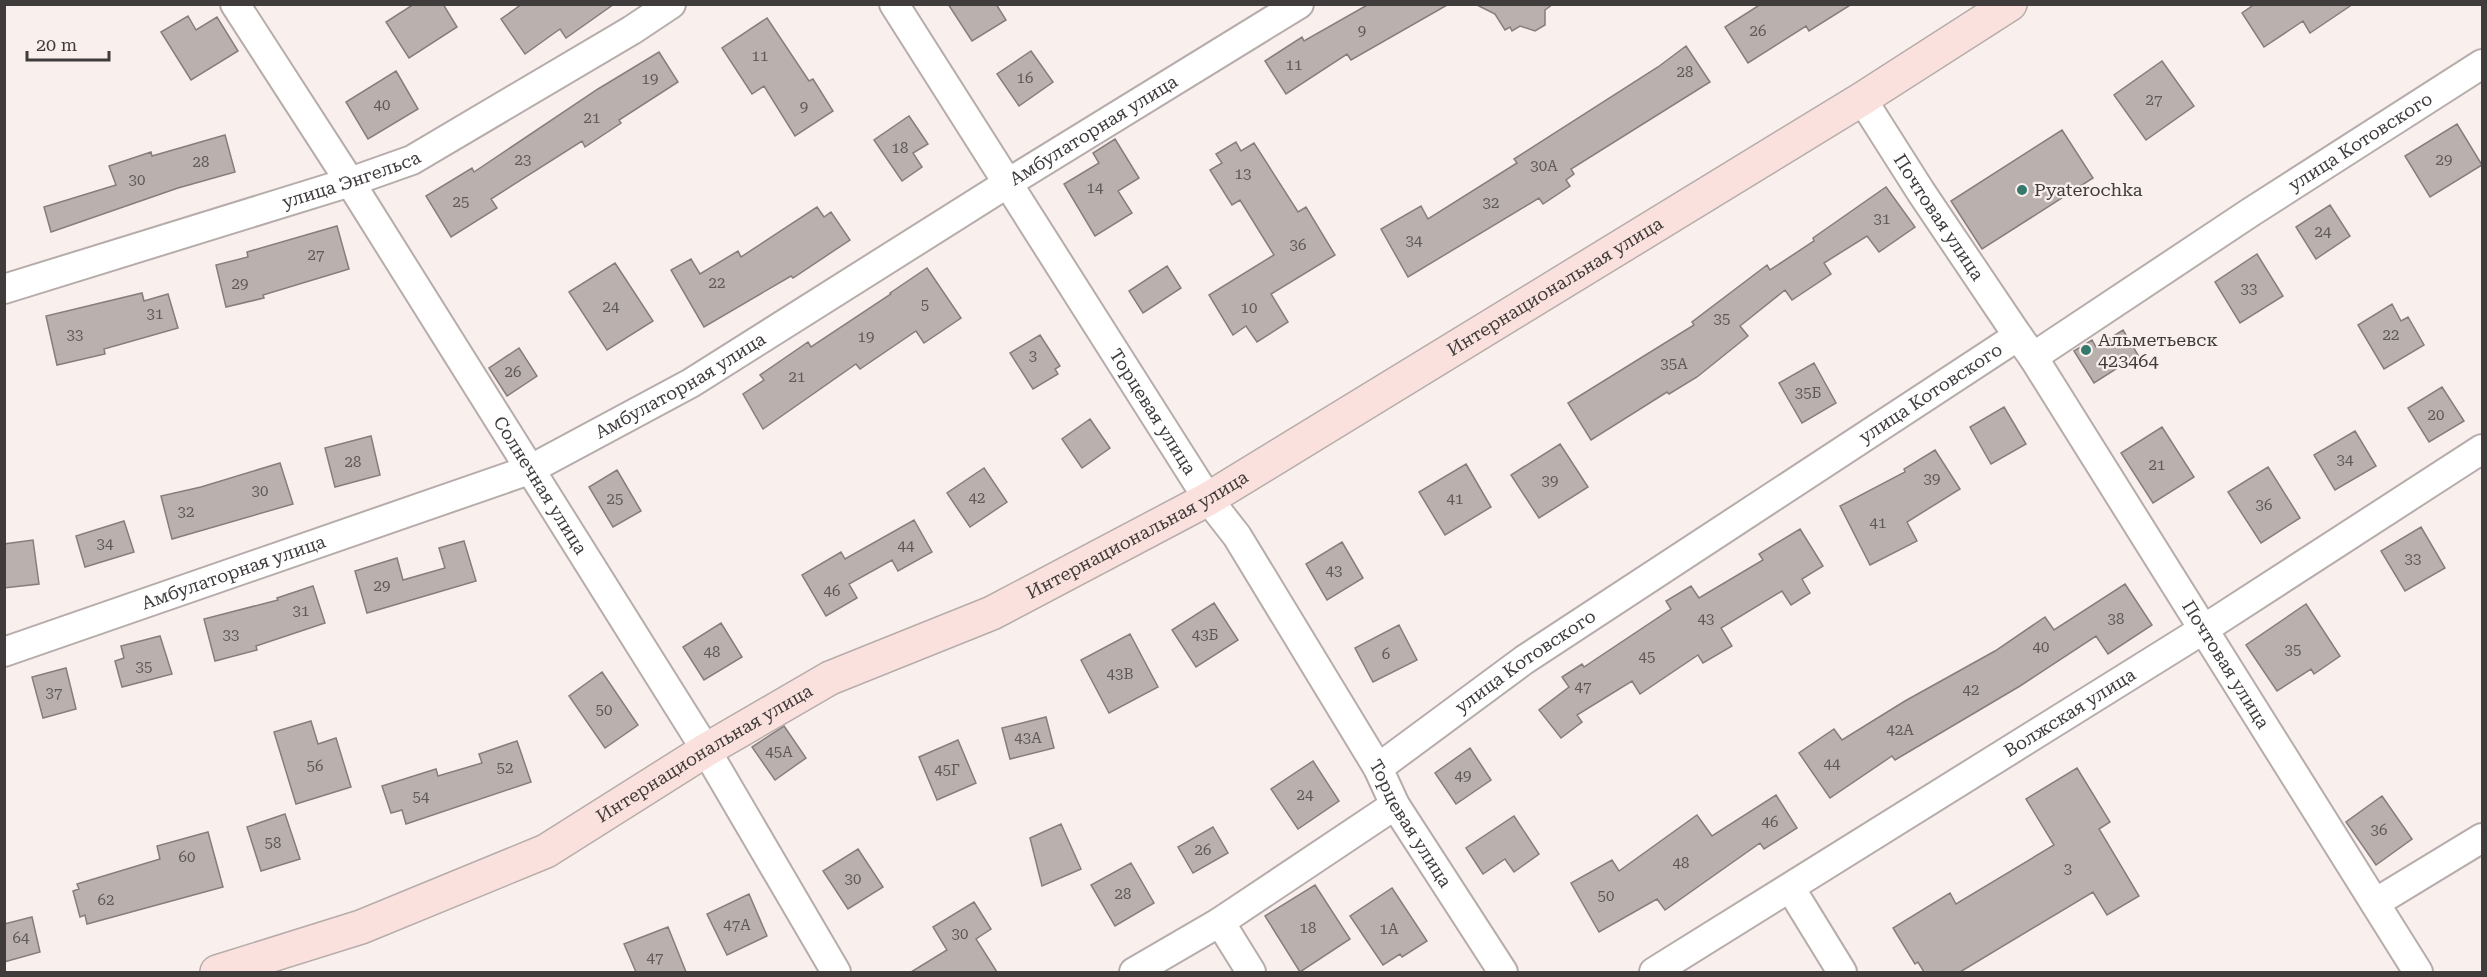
<svg xmlns="http://www.w3.org/2000/svg" width="2487" height="977" font-family="'Roboto Serif',serif">
<style>
.building{fill:#bab1af;stroke:#867d7c;stroke-width:1.5}
.lines{fill:none;stroke-linecap:round;stroke-linejoin:round}
.street-casing{stroke:#b6adab;stroke-width:32}
.secondary-casing{stroke:#b6adab;stroke-width:36}
.street{stroke:#fff;stroke-width:28}
.secondary{stroke:#fbe1dd;stroke-width:33}
.poi-dot{fill:#34796c;stroke:#f9efed;stroke-width:2}
.labels{text-anchor:middle;stroke-width:4.5;stroke-linejoin:round;paint-order:stroke}
.number-label{font-size:15px;fill:#5e5958}
.street-label{font-size:18px;fill:#3f3c3b;stroke:#f9efed}
.poi-label{font-size:18px;fill:#3f3c3b;stroke:#f9efed;text-anchor:start}
</style>
<rect width="100%" height="100%" fill="#f9efed"/>
<path class="building" d="M 414,4 L 443,4 L 457,27 L 409,58 L 386,22 Z
M 522,4 L 614,4 L 566,38 L 560,29 L 525,54 L 501,19 Z
M 948,4 L 996,4 L 1006,20 L 972,41 Z
M 1369,4 L 1449,4 L 1351,60 L 1347,54 L 1286,94 L 1265,61 L 1302,37 L 1304,41 Z
M 1475,4 L 1553,4 L 1545,10 L 1545,25 L 1535,31 L 1520,26 L 1512,31 L 1510,27 L 1505,30 L 1495,14 Z
M 1761,4 L 1852,4 L 1809,31 L 1806,26 L 1748,63 L 1725,27 Z
M 2255,4 L 2353,4 L 2310,33 L 2303,21 L 2264,47 L 2242,13 Z
M 188,16 L 196,30 L 217,17 L 238,51 L 191,80 L 161,32 Z
M 767,18 L 809,81 L 813,79 L 833,111 L 795,136 L 764,86 L 752,94 L 722,48 Z
M 1686,46 L 1710,82 L 1571,169 L 1574,174 L 1566,180 L 1570,186 L 1543,204 L 1539,198 L 1408,277 L 1381,229 L 1421,206 L 1428,219 L 1517,163 L 1514,159 L 1658,67 Z
M 1031,51 L 1053,82 L 1019,106 L 997,74 Z
M 659,52 L 678,82 L 619,120 L 621,123 L 585,147 L 582,141 L 491,199 L 497,208 L 451,237 L 426,196 L 472,168 L 474,172 L 598,89 Z
M 2162,61 L 2194,106 L 2146,140 L 2114,95 Z
M 396,71 L 418,109 L 368,139 L 346,102 Z
M 909,116 L 928,144 L 913,153 L 922,167 L 902,181 L 874,140 Z
M 2457,124 L 2482,165 L 2430,197 L 2405,156 Z
M 2062,130 L 2093,178 L 1982,249 L 1951,201 Z
M 225,135 L 235,172 L 178,188 L 51,232 L 44,207 L 116,185 L 109,166 L 151,152 L 152,156 Z
M 1115,139 L 1139,178 L 1118,191 L 1132,213 L 1095,236 L 1064,184 L 1099,163 L 1093,153 Z
M 1236,142 L 1241,151 L 1254,143 L 1298,212 L 1306,207 L 1335,255 L 1271,294 L 1288,322 L 1257,342 L 1246,326 L 1233,335 L 1209,295 L 1274,255 L 1240,200 L 1232,205 L 1210,170 L 1222,163 L 1216,154 Z
M 1886,187 L 1915,227 L 1879,252 L 1867,236 L 1824,263 L 1831,274 L 1792,300 L 1785,290 L 1740,326 L 1748,336 L 1697,377 L 1669,394 L 1667,392 L 1591,440 L 1568,403 L 1694,325 L 1692,322 L 1767,265 L 1770,270 L 1814,241 L 1813,238 Z
M 2330,205 L 2350,236 L 2316,259 L 2296,227 Z
M 817,207 L 824,217 L 831,212 L 850,240 L 793,278 L 791,276 L 704,327 L 671,270 L 691,259 L 700,274 L 738,251 L 741,257 Z
M 337,226 L 349,269 L 263,295 L 264,298 L 226,307 L 216,265 L 248,257 L 247,252 Z
M 2257,254 L 2283,296 L 2240,323 L 2215,282 Z
M 615,263 L 653,321 L 607,350 L 569,292 Z
M 1167,266 L 1181,288 L 1143,313 L 1129,291 Z
M 927,268 L 961,318 L 924,343 L 916,331 L 860,369 L 856,364 L 763,429 L 743,394 L 764,380 L 760,375 L 808,342 L 811,347 L 891,294 L 890,293 Z
M 142,293 L 144,301 L 168,294 L 178,328 L 104,349 L 105,354 L 57,365 L 46,316 Z
M 2392,304 L 2401,321 L 2408,317 L 2424,345 L 2384,369 L 2358,325 Z
M 2123,330 L 2138,355 L 2094,383 L 2074,351 L 2092,340 L 2096,347 Z
M 1040,335 L 1060,366 L 1055,369 L 1058,374 L 1033,389 L 1010,353 Z
M 519,348 L 537,376 L 507,396 L 489,368 Z
M 1814,363 L 1836,403 L 1802,423 L 1779,383 Z
M 2442,387 L 2464,421 L 2429,442 L 2408,408 Z
M 2004,407 L 2026,444 L 1991,464 L 1970,427 Z
M 1090,419 L 1110,448 L 1082,468 L 1062,439 Z
M 2162,427 L 2194,477 L 2153,503 L 2121,453 Z
M 2355,431 L 2376,466 L 2335,490 L 2314,455 Z
M 371,436 L 380,475 L 335,487 L 325,448 Z
M 1560,444 L 1588,487 L 1539,518 L 1511,475 Z
M 1935,450 L 1960,489 L 1907,522 L 1917,541 L 1870,565 L 1840,506 L 1905,472 L 1904,469 Z
M 280,463 L 293,504 L 172,539 L 161,496 L 201,487 Z
M 1466,464 L 1491,507 L 1445,535 L 1419,492 Z
M 2268,467 L 2300,518 L 2261,543 L 2228,492 Z
M 984,468 L 1007,502 L 970,527 L 947,493 Z
M 617,470 L 641,511 L 613,527 L 589,487 Z
M 914,520 L 932,552 L 898,571 L 892,560 L 849,584 L 857,598 L 826,616 L 802,575 L 841,552 L 845,559 Z
M 124,521 L 134,552 L 85,567 L 76,536 Z
M 2421,527 L 2445,568 L 2405,591 L 2381,551 Z
M 1800,529 L 1823,566 L 1802,579 L 1810,593 L 1791,605 L 1782,591 L 1721,628 L 1732,646 L 1703,663 L 1698,655 L 1640,694 L 1632,681 L 1577,715 L 1582,722 L 1561,738 L 1539,710 L 1569,687 L 1562,677 L 1582,664 L 1584,667 L 1671,609 L 1666,601 L 1691,586 L 1699,598 L 1763,560 L 1759,554 Z
M 33,540 L 39,584 L 4,588 L 4,544 Z
M 464,541 L 476,581 L 367,613 L 355,571 L 397,558 L 403,580 L 445,568 L 439,548 Z
M 1342,542 L 1363,578 L 1327,600 L 1306,564 Z
M 2125,584 L 2152,625 L 2108,654 L 2096,636 L 2020,686 L 1895,760 L 1892,756 L 1830,798 L 1799,753 L 1834,729 L 1842,740 L 1905,701 L 1995,651 L 2045,617 L 2054,630 Z
M 313,586 L 325,623 L 256,646 L 257,650 L 215,661 L 204,619 L 278,600 L 277,598 Z
M 1214,603 L 1238,640 L 1196,667 L 1172,630 Z
M 2306,604 L 2340,656 L 2314,674 L 2311,669 L 2277,691 L 2246,645 Z
M 721,623 L 742,657 L 704,680 L 683,647 Z
M 1399,625 L 1417,660 L 1373,682 L 1355,648 Z
M 1130,634 L 1158,687 L 1109,713 L 1081,660 Z
M 160,636 L 172,674 L 122,687 L 115,661 L 124,658 L 121,646 Z
M 66,668 L 76,709 L 43,718 L 32,677 Z
M 602,672 L 638,725 L 605,748 L 569,696 Z
M 1046,717 L 1054,748 L 1010,759 L 1002,728 Z
M 311,721 L 318,744 L 336,738 L 351,787 L 296,804 L 274,732 Z
M 784,726 L 806,758 L 775,780 L 752,747 Z
M 958,740 L 976,783 L 937,800 L 919,757 Z
M 517,741 L 531,782 L 406,824 L 402,810 L 391,813 L 382,786 L 436,769 L 438,776 L 482,763 L 479,754 Z
M 1470,748 L 1491,780 L 1456,804 L 1435,773 Z
M 1313,761 L 1339,801 L 1298,829 L 1271,789 Z
M 2077,768 L 2110,822 L 2099,829 L 2139,896 L 2107,915 L 2093,892 L 1960,972 L 1924,972 L 1918,962 L 1915,964 L 1893,928 L 1950,893 L 1956,904 L 2054,845 L 2026,799 Z
M 1776,795 L 1797,828 L 1764,849 L 1760,843 L 1665,910 L 1657,899 L 1599,932 L 1571,883 L 1612,860 L 1619,871 L 1697,815 L 1712,836 Z
M 2382,796 L 2412,839 L 2376,865 L 2346,822 Z
M 285,814 L 300,859 L 261,871 L 247,827 Z
M 1514,816 L 1539,854 L 1514,872 L 1505,859 L 1483,874 L 1466,848 Z
M 1061,824 L 1081,869 L 1042,886 L 1030,838 Z
M 1213,827 L 1228,853 L 1193,873 L 1178,847 Z
M 208,832 L 223,887 L 87,924 L 85,915 L 80,917 L 73,891 L 79,889 L 77,884 L 160,859 L 157,846 Z
M 858,849 L 883,887 L 848,909 L 823,871 Z
M 1131,863 L 1154,903 L 1115,926 L 1091,885 Z
M 1315,885 L 1350,939 L 1300,972 L 1265,916 Z
M 1392,888 L 1427,941 L 1402,957 L 1400,954 L 1383,965 L 1350,916 Z
M 749,894 L 767,936 L 727,955 L 707,914 Z
M 974,902 L 991,929 L 976,939 L 997,972 L 911,972 L 947,950 L 933,927 Z
M 32,917 L 40,952 L 4,962 L 4,924 Z
M 668,927 L 686,972 L 636,972 L 624,944 Z"/>
<g class="lines">
<g class="street-casing">
<g id="street">
<path id="s1" d="M 235,4 L 350,182 L 706,750 L 836,972"/>
<path id="s2" d="M 894,4 L 1208,499 L 1237,536 L 1378,768 L 1395,805 L 1503,972"/>
<path id="s3" d="M 1862,99 L 1921,192 L 2018,336"/>
<path id="s4" d="M 4,289 L 350,182 L 412,160 L 632,30 L 671,4"/>
<path id="s5" d="M 2033,357 L 2418,972"/>
<path id="s6" d="M 4,652 L 529,470 L 691,383 L 1008,183 L 1299,4"/>
<path id="s7" d="M 1378,768 L 1524,660 L 2018,336 L 2033,357 L 2251,212 L 2482,64"/>
<path d="M 1791,889 L 1842,972"/>
<path d="M 2375,903 L 2482,838"/>
<path d="M 1220,922 L 1251,972"/>
<path d="M 1134,972 L 1220,922 L 1395,805"/>
<path id="s8" d="M 1654,972 L 2204,629 L 2482,449"/>
</g>
</g>
<g class="secondary-casing">
<g id="secondary">
<path id="s9" d="M 217,972 L 361,927 L 546,851 L 706,750 L 830,678 L 992,613 L 1208,499 L 1862,99 L 2010,4"/>
</g>
</g>
<use href="#street" class="street"/>
<use href="#secondary" class="secondary"/>
</g>
<g class="poi-dot">
<circle cx="2022" cy="190" r="6"/>
<circle cx="2086" cy="350" r="6"/>
</g>
<g class="labels">
<g class="number-label">
<text x="1362" y="36">9</text>
<text x="1758" y="36">26</text>
<text x="760" y="61">11</text>
<text x="1294" y="70">11</text>
<text x="1685" y="77">28</text>
<text x="1025" y="83">16</text>
<text x="650" y="84">19</text>
<text x="2154" y="105">27</text>
<text x="382" y="110">40</text>
<text x="804" y="112">9</text>
<text x="592" y="123">21</text>
<text x="900" y="153">18</text>
<text x="523" y="165">23</text>
<text x="2444" y="165">29</text>
<text x="201" y="167">28</text>
<text x="1544" y="171">30А</text>
<text x="1243" y="179">13</text>
<text x="137" y="185">30</text>
<text x="1095" y="193">14</text>
<text x="461" y="207">25</text>
<text x="1491" y="208">32</text>
<text x="1882" y="224">31</text>
<text x="2323" y="237">24</text>
<text x="1414" y="246">34</text>
<text x="1298" y="250">36</text>
<text x="316" y="260">27</text>
<text x="717" y="288">22</text>
<text x="240" y="289">29</text>
<text x="2249" y="294">33</text>
<text x="925" y="310">5</text>
<text x="611" y="312">24</text>
<text x="1249" y="313">10</text>
<text x="155" y="319">31</text>
<text x="1722" y="324">35</text>
<text x="75" y="340">33</text>
<text x="2391" y="340">22</text>
<text x="866" y="342">19</text>
<text x="1033" y="361">3</text>
<text x="1674" y="369">35А</text>
<text x="513" y="377">26</text>
<text x="797" y="382">21</text>
<text x="1808" y="398">35Б</text>
<text x="2436" y="420">20</text>
<text x="2345" y="465">34</text>
<text x="353" y="467">28</text>
<text x="2157" y="470">21</text>
<text x="1932" y="484">39</text>
<text x="1550" y="486">39</text>
<text x="260" y="496">30</text>
<text x="977" y="503">42</text>
<text x="615" y="504">25</text>
<text x="1455" y="504">41</text>
<text x="2264" y="510">36</text>
<text x="186" y="517">32</text>
<text x="1878" y="528">41</text>
<text x="105" y="549">34</text>
<text x="906" y="551">44</text>
<text x="2413" y="564">33</text>
<text x="1334" y="576">43</text>
<text x="382" y="591">29</text>
<text x="832" y="596">46</text>
<text x="301" y="616">31</text>
<text x="1706" y="624">43</text>
<text x="2116" y="624">38</text>
<text x="231" y="640">33</text>
<text x="1205" y="640">43Б</text>
<text x="2041" y="652">40</text>
<text x="2293" y="655">35</text>
<text x="712" y="657">48</text>
<text x="1386" y="659">6</text>
<text x="1647" y="662">45</text>
<text x="144" y="672">35</text>
<text x="1120" y="679">43В</text>
<text x="1583" y="692">47</text>
<text x="1971" y="695">42</text>
<text x="54" y="698">37</text>
<text x="604" y="715">50</text>
<text x="1900" y="735">42А</text>
<text x="1028" y="743">43А</text>
<text x="779" y="757">45А</text>
<text x="1832" y="769">44</text>
<text x="315" y="771">56</text>
<text x="505" y="773">52</text>
<text x="947" y="775">45Г</text>
<text x="1463" y="781">49</text>
<text x="1305" y="800">24</text>
<text x="421" y="802">54</text>
<text x="1770" y="827">46</text>
<text x="2379" y="835">36</text>
<text x="273" y="848">58</text>
<text x="1203" y="855">26</text>
<text x="187" y="862">60</text>
<text x="1681" y="868">48</text>
<text x="2068" y="874">3</text>
<text x="853" y="884">30</text>
<text x="1123" y="899">28</text>
<text x="1606" y="901">50</text>
<text x="106" y="905">62</text>
<text x="737" y="930">47А</text>
<text x="1308" y="933">18</text>
<text x="1389" y="934">1А</text>
<text x="960" y="939">30</text>
<text x="21" y="943">64</text>
<text x="655" y="963">47</text>
</g>
<g class="street-label">
<text dy="6" stroke="none"><textPath href="#s6" startOffset="1215">Амбулаторная улица</textPath></text>
<text dy="6" stroke="none"><textPath href="#s7" startOffset="1190">улица Котовского</textPath></text>
<text dy="6" stroke="none"><textPath href="#s4" startOffset="364">улица Энгельса</textPath></text>
<text dy="6" stroke="none"><textPath href="#s3" startOffset="141">Почтовая улица</textPath></text>
<text dy="6" stroke="none"><textPath href="#s9" startOffset="1509">Интернациональная улица</textPath></text>
<text dy="6" stroke="none"><textPath href="#s6" startOffset="729">Амбулаторная улица</textPath></text>
<text dy="6" stroke="none"><textPath href="#s7" startOffset="668">улица Котовского</textPath></text>
<text dy="6" stroke="none"><textPath href="#s2" startOffset="483">Торцевая улица</textPath></text>
<text dy="6" stroke="none"><textPath href="#s1" startOffset="570">Солнечная улица</textPath></text>
<text dy="6" stroke="none"><textPath href="#s9" startOffset="1023">Интернациональная улица</textPath></text>
<text dy="6" stroke="none"><textPath href="#s6" startOffset="243">Амбулаторная улица</textPath></text>
<text dy="6" stroke="none"><textPath href="#s7" startOffset="182">улица Котовского</textPath></text>
<text dy="6" stroke="none"><textPath href="#s5" startOffset="363">Почтовая улица</textPath></text>
<text dy="6" stroke="none"><textPath href="#s8" startOffset="490">Волжская улица</textPath></text>
<text dy="6" stroke="none"><textPath href="#s9" startOffset="537">Интернациональная улица</textPath></text>
<text dy="6" stroke="none"><textPath href="#s2" startOffset="969">Торцевая улица</textPath></text>
</g>
<g class="poi-label">
<text x="2034" y="196">Pyaterochka</text>
<text x="2098" y="346">Альметьевск<tspan x="2098" dy="21">423464</tspan></text>
</g>
</g>
<rect width="2487" height="977" fill="none" stroke="#3f3c3b" stroke-width="12"/>
<path d="M27 51v9h82v-9" fill="none" stroke="#3f3c3b" stroke-width="3"/>
<text x="36" y="51" font-size="18" fill="#3f3c3b" stroke="#f9efed" stroke-width="4.5" paint-order="stroke">20 m</text>
</svg>
